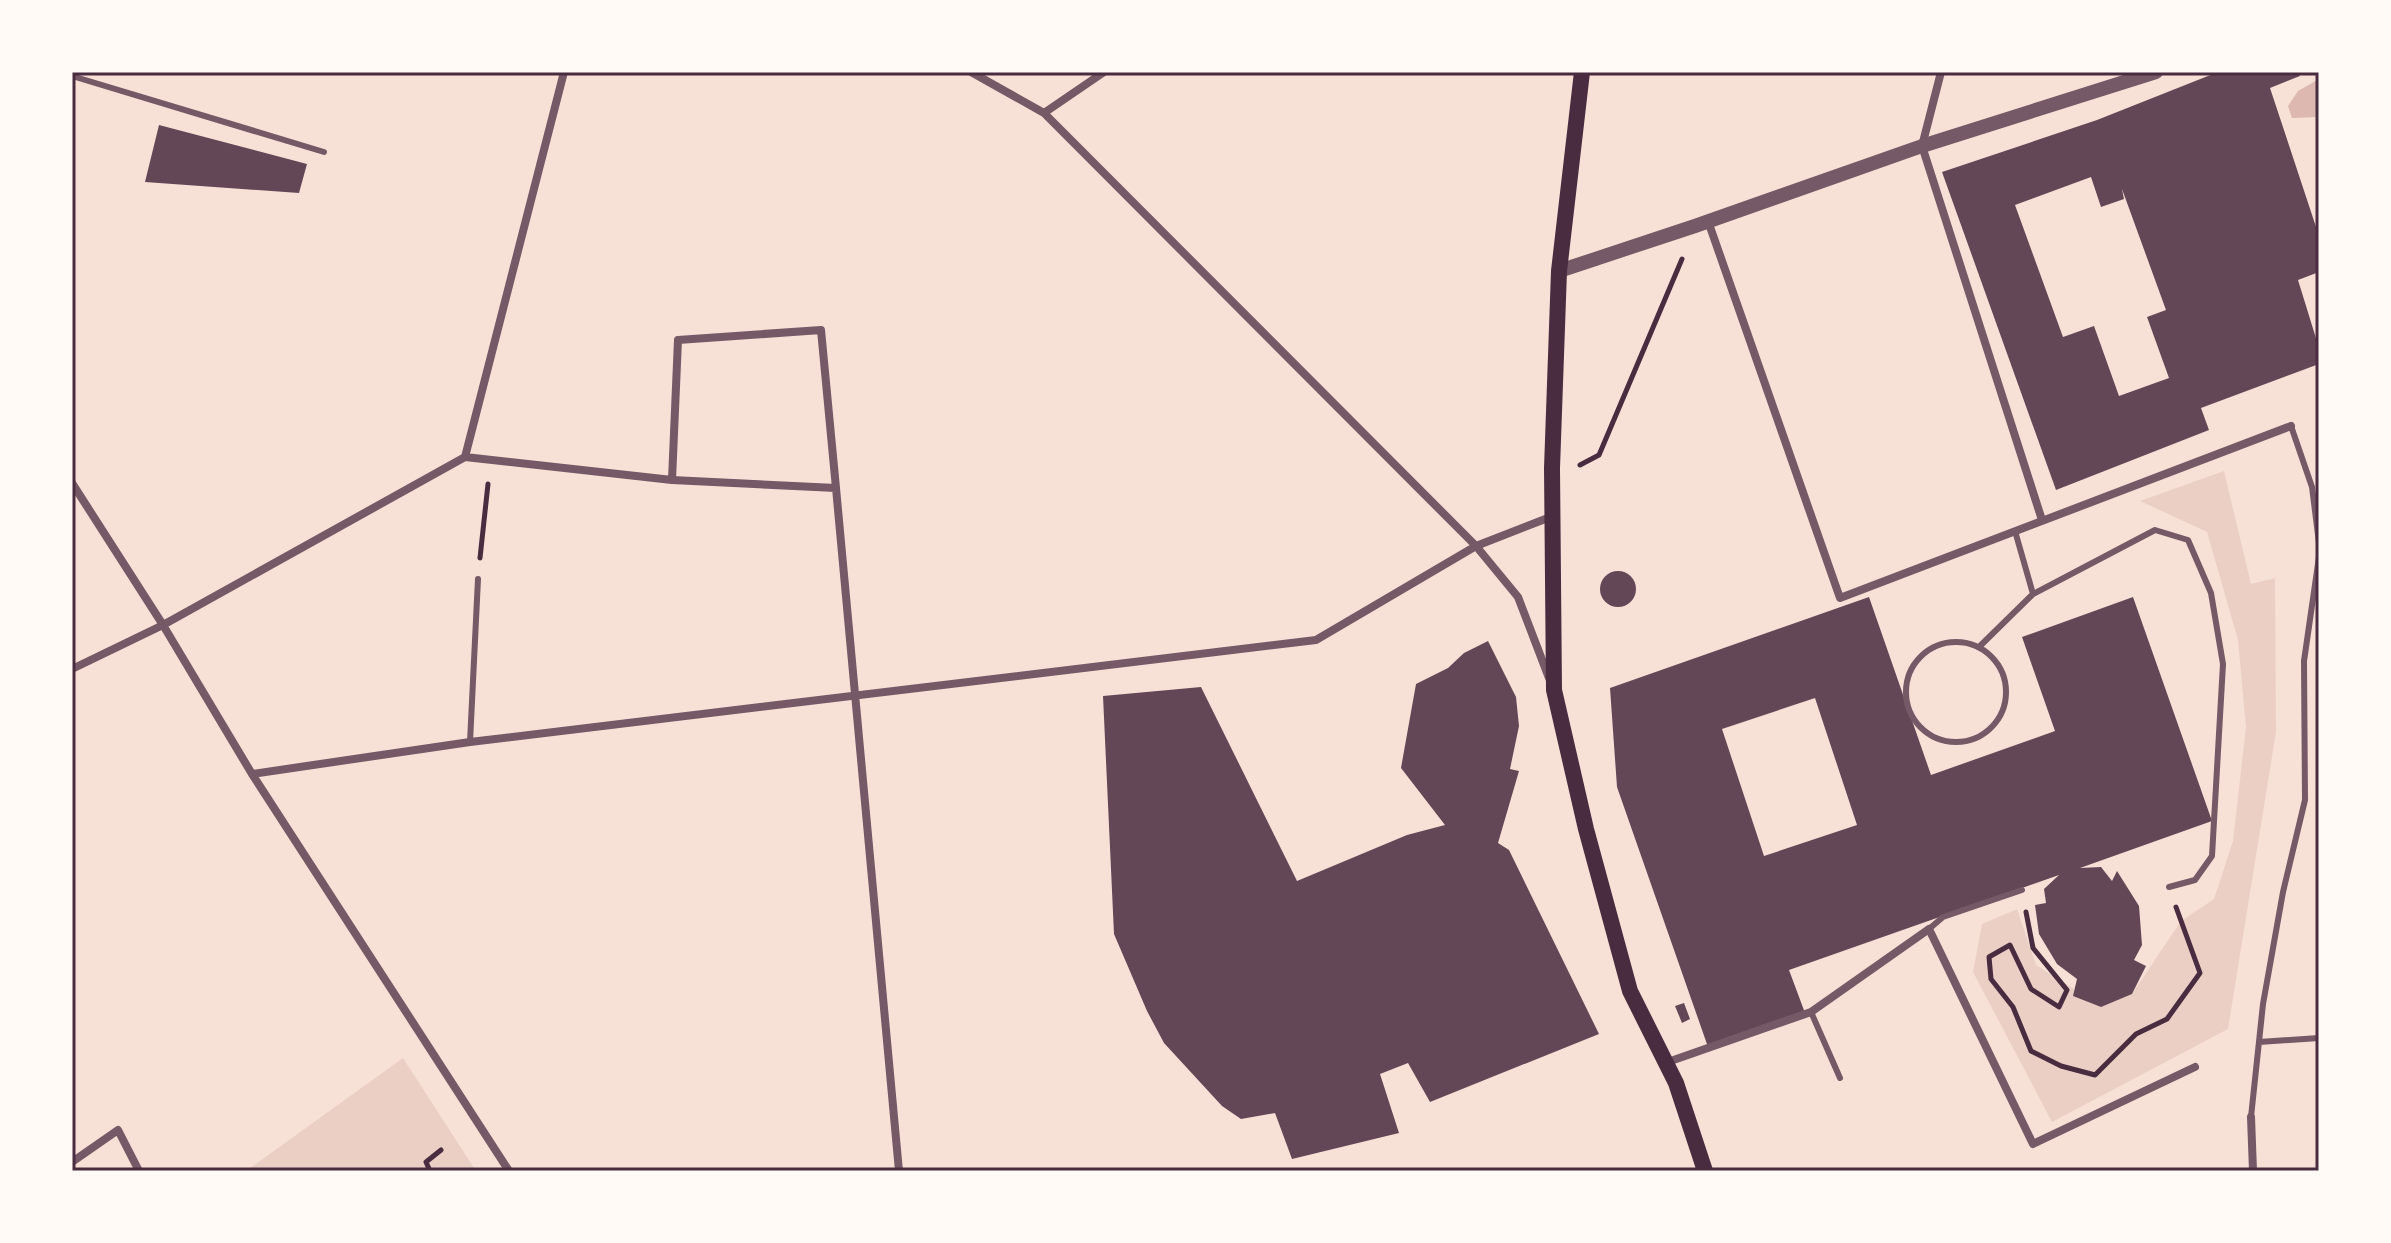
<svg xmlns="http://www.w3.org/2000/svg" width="2391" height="1243" font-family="Roboto,sans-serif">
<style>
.green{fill:#ebcfc5}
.water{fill:#dcb8b0}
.building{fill:#644757;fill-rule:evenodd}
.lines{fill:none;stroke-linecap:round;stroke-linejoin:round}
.path{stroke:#4a2c40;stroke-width:5}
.service{stroke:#755966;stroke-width:6}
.minor{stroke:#755966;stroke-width:8}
.tertiary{stroke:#755966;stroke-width:14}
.secondary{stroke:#4a2c40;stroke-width:16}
.neatline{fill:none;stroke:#4a2c40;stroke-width:3}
</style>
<rect width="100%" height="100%" fill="#f7e1d7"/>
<path class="green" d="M 2224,471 L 2251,584 L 2275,578 L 2276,732 L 2228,1029 L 2052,1122 L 1973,972 L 1982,924 L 2017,909 L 2036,965 L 2101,1006 L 2132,994 L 2181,921 L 2214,899 L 2233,841 L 2246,727 L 2238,640 L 2207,532 L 2140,501 Z
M 403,1058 L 476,1171 L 246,1171 Z"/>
<path class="water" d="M 2319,79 L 2319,117 L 2292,118 L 2288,106 L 2298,91 Z"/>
<path class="building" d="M 2218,72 L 2298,72 L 2300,76 L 2270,88 L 2319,236 L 2319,272 L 2298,280 L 2319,348 L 2319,364 L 2201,408 L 2209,430 L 2056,490 L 1942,172 L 2097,120 ZM 2091,177 L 2101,207 L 2124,199 L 2122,189 L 2166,310 L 2147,317 L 2169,378 L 2119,396 L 2094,326 L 2063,337 L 2015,205 Z
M 159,125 L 307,164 L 299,193 L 145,182 Z
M1600 589a18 18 0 1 1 36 0a18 18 0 1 1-36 0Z
M 1869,597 L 1931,775 L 2055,731 L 2022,637 L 2133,597 L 2212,821 L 2080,868 L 2101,867 L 2112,881 L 2117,871 L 2139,906 L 2142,945 L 2134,960 L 2146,966 L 2132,994 L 2101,1007 L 2073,996 L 2077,979 L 2057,964 L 2039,934 L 2035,905 L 2046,903 L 2044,889 L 2059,875 L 1789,970 L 1805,1013 L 1708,1047 L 1617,787 L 1610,688 ZM 1815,698 L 1857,825 L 1764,856 L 1722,729 Z
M 1488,641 L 1516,697 L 1519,726 L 1510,769 L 1519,771 L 1498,843 L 1509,850 L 1599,1034 L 1430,1102 L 1408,1063 L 1380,1074 L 1399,1133 L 1292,1159 L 1275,1113 L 1241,1119 L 1222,1106 L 1164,1043 L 1147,1011 L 1114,934 L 1103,696 L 1201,687 L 1297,881 L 1407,835 L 1445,825 L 1401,768 L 1416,684 L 1448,668 L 1464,653 Z
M 1684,1003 L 1690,1019 L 1682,1023 L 1675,1006 Z"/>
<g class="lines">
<path class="path" d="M 1580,465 L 1599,455 L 1682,259
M 480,558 L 488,484
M 2026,912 L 2033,948 L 2067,990 L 2059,1007 L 2031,989 L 2010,945 L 1989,957 L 1991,979 L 2013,1007 L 2031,1051 L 2061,1066 L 2095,1075 L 2136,1034 L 2167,1019 L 2200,973 L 2176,907
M 430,1171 L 426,1162 L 441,1150"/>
<path class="service" d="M 72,76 L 324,152
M 2291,426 L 2312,487 L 2319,543
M 2015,531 L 2033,594
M1906 692a50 50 0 1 1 100 0a50 50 0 1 1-100 0Z
M 1979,647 L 2033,594 L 2155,530 L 2188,540 L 2211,593 L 2223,664 L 2212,856 L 2195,880 L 2169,887
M 470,742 L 478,579
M 1929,929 L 1943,917 L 2022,890
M 1811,1012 L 1840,1078
M 2259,1042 L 2319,1038
M 2251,1117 L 2263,1004 L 2283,892 L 2305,800 L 2304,661 L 2319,557"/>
<path class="minor" d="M 971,72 L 1044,113 L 1476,546 L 1518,597 L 1549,678
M 1941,72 L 1922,146 L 2042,520
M 1044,113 L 1104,72
M 1708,221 L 1840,598 L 2291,426
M 465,457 L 672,480 L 836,488 L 899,1171
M 672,480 L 678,340 L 821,330 L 836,488
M 72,483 L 163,625 L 252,774 L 509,1171
M 72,669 L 163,625 L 465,457 L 564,72
M 252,774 L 470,742 L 1316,640 L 1476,546 L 1553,516
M 1665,1063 L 1811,1012 L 1929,929 L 2033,1144 L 2195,1067
M 2251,1117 L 2253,1171
M 72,1162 L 118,1130 L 139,1171"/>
<path class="tertiary" d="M 1559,271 L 1695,226 L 1922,146 L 2156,72"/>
<path class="secondary" d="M 1582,72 L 1559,271 L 1552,468 L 1554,690 L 1586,829 L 1630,991 L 1676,1083 L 1705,1171"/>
</g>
<rect width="2391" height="1243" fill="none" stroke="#fffaf5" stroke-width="148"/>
<rect x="74" y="74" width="2243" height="1095" class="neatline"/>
</svg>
